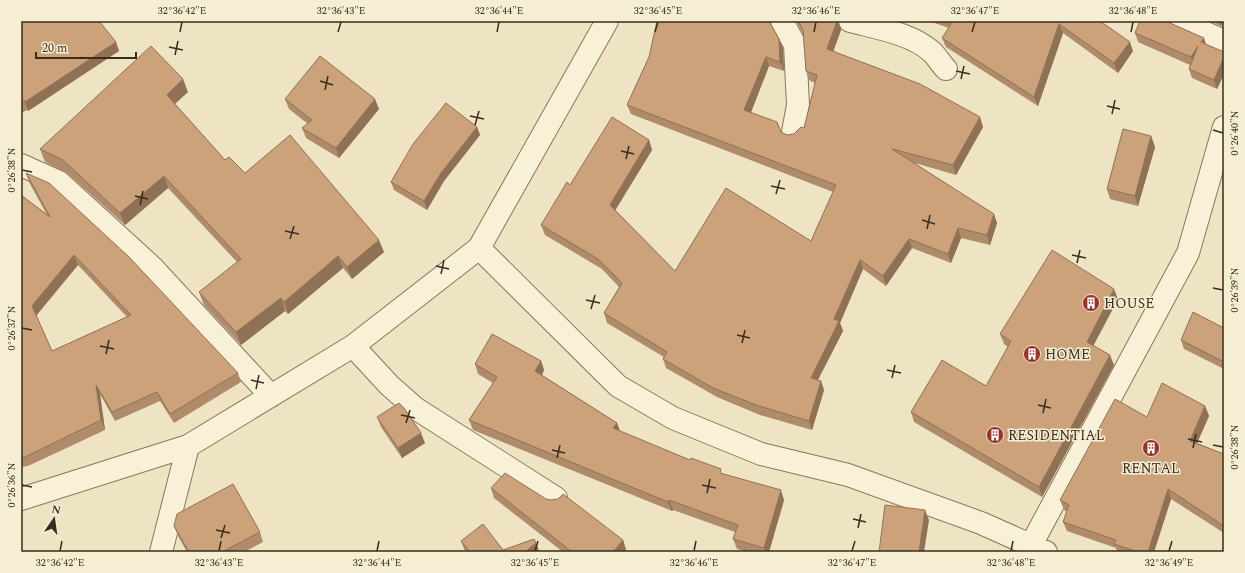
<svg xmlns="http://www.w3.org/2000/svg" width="1245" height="573" font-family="Spectral,serif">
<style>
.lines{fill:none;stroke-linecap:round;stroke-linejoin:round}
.minor-casing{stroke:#88765a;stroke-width:24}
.minor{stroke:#f9f1d7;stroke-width:22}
.wall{fill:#af8b69;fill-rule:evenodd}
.shaded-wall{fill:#8f7155}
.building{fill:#cca27a;stroke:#8f7155;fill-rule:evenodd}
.ticks{fill:none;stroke:#382d1e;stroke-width:1.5}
.labels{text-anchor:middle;stroke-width:3;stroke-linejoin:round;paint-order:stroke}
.poi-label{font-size:14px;fill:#382d1e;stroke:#f5eed3;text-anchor:start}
.neatline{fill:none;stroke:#382d1e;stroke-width:1.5}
.ticks-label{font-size:10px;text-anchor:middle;fill:#382d1e}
</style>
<rect width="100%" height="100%" fill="#eee4c4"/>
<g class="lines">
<g class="minor-casing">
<path id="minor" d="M 782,21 L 795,45 L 798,105 L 793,132
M 850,21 C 876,28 911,33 932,52 C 937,57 941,64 946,69
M 1179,21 L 1224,41
M 21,165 L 59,182 L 152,267 L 271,396
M 479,248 L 618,386 L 673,418 L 761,454 L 848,475 L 981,523 L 1046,552
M 353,346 L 389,385 L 415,408 L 556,498
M 21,499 L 188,446 L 353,346 L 479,248 L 607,21
M 1031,545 L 1188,253 L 1224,127
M 161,552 L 188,446"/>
</g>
<use href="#minor" class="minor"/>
</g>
<path class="wall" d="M 21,21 L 116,42 L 119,51 L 28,111 L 27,110 L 21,113 Z
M 796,21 L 838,21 L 841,30 L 833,51 L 983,127 L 956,175 L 915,163 L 997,223 L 990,245 L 961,238 L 951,263 L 912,248 L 886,286 L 863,269 L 840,323 L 843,331 L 818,380 L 821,381 L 824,390 L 812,430 L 760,415 L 717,397 L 666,368 L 663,359 L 664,357 L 607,323 L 604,313 L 619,287 L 602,269 L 545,235 L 541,225 L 570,185 L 649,140 L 652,150 L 615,210 L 675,271 L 811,241 L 833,192 L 631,114 L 627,105 L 649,57 L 783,48 L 784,71 L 769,66 L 751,112 L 781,132 L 787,135 L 794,134 L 804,128 L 815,83 L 809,80 L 806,71 L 803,34 Z
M 929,21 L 1100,21 L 1133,51 L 1118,73 L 1063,33 L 1038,106 L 946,47 L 942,38 L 949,28 Z
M 1210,21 L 1224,21 L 1221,26 Z
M 1170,23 L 1206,45 L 1224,52 L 1224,74 L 1217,89 L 1192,78 L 1189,69 L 1190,65 L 1138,42 L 1135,33 Z
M 188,92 L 175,104 L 225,160 L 245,173 L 384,252 L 352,279 L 343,268 L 288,314 L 285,311 L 241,345 L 204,305 L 199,292 L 237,262 L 168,188 L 125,225 L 67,173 L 45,162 L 40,149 Z
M 285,99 L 379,109 L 339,158 L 306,138 L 302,128 L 308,124 L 289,109 Z
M 477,127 L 480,135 L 444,181 L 427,210 L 394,190 L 391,182 Z
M 1151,136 L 1155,147 L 1138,206 L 1110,199 L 1107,189 Z
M 26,173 L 238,373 L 241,382 L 174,423 L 160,401 L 115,421 L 100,394 L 105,430 L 28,466 L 21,467 L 21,195 L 47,215 L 29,182 ZM 78,265 L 127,317 L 52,351 L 36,315 Z
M 1118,299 L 1093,346 L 1114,365 L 1042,497 L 914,422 L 911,412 L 986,386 L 1008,347 L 1004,344 L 1000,334 Z
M 1224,328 L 1224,369 L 1184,349 L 1181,340 Z
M 541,361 L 544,370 L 542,375 L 617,423 L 620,431 L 784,500 L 769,552 L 748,552 L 737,549 L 733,539 L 735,532 L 673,510 L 672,511 L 473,430 L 469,420 L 493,383 L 478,374 L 475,364 Z
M 1205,406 L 1209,416 L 1197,443 L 1224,454 L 1224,533 L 1171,499 L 1154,552 L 1117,552 L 1116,548 L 1067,531 L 1063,522 L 1067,512 L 1064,510 L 1060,500 L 1147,417 Z
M 377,417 L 425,443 L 402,458 L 381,427 Z
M 491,488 L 546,499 L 623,540 L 626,550 L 625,552 L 563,552 L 494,498 Z
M 174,526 L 260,532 L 263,542 L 244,552 L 187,552 L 178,536 Z
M 461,541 L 503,550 L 536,543 L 539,551 L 538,552 L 466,552 L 464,549 Z"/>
<path class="shaded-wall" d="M 837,21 L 838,21 L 841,30 L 831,58 L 827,49 Z
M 1219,21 L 1224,21 L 1221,26 Z
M 1059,24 L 1063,33 L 1038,106 L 1034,97 Z
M 1204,38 L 1207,47 L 1201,42 Z
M 779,39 L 783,48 L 784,71 L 780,62 Z
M 116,42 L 119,51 L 28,111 L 25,102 Z
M 1130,42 L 1133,51 L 1118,73 L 1114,63 Z
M 1198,46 L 1194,66 L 1191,57 Z
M 766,57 L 769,66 L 748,120 L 744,110 Z
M 1224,57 L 1224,74 L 1217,89 L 1214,80 Z
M 183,79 L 188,92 L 171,107 L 167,95 Z
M 375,99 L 379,109 L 339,158 L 336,148 Z
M 980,117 L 983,127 L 956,175 L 953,165 Z
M 477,127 L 480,135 L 444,181 L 427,210 L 424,201 L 441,173 Z
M 1151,136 L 1155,147 L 1138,206 L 1135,196 Z
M 649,140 L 652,150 L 613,214 L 610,205 Z
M 164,176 L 168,188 L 125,225 L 120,213 Z
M 994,214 L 997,223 L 990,245 L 987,235 Z
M 958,228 L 961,238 L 951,263 L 948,254 Z
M 909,239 L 912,248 L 886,286 L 883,276 Z
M 379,240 L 384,252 L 352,279 L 347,267 Z
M 74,255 L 78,265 L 36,316 L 32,306 Z
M 338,256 L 343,268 L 288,314 L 284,302 Z
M 860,260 L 863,269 L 840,323 L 843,331 L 814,387 L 811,378 L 834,319 Z
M 1114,289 L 1118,299 L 1090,352 L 1087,342 Z
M 281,298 L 285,311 L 241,345 L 236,332 Z
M 1110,355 L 1114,365 L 1042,497 L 1039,487 Z
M 541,361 L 544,370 L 539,381 L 535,371 Z
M 821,381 L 824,390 L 812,430 L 809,421 Z
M 96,385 L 100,394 L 105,430 L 101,420 Z
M 1205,406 L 1209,416 L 1194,450 L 1190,441 Z
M 617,423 L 620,432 L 613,428 Z
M 421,433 L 425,443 L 402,458 L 398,448 Z
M 1168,489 L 1171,499 L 1154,552 L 1148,552 Z
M 781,490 L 784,500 L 769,552 L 765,552 L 764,548 Z
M 669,500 L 673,510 L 672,511 L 668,502 Z
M 925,510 L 929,520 L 924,552 L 919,552 Z
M 623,540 L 626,550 L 625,552 L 613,552 Z
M 536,543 L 539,551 L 538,552 L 525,552 Z"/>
<path class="building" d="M 21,21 L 99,21 L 116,42 L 25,102 L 24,100 L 21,102 Z
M 657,21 L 769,21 L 779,39 L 780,62 L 766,57 L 744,110 L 777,122 L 781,132 L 787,135 L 794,134 L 801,127 L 804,128 L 817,75 L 806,71 L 803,30 L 798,21 L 837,21 L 827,49 L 920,84 L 980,117 L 953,165 L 892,149 L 994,214 L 987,235 L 958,228 L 948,254 L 909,239 L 883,276 L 860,260 L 834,319 L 839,321 L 811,378 L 821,381 L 809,421 L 756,405 L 713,388 L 663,359 L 667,352 L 604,313 L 622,283 L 598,259 L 541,225 L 567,182 L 570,185 L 612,117 L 649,140 L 610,205 L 675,271 L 726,188 L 811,241 L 836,185 L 627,105 L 649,57 Z
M 952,21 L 1100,21 L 1130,42 L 1114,63 L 1059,24 L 1034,97 L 942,38 L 953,21 Z
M 1140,21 L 1168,21 L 1170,23 L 1204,38 L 1201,42 L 1224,52 L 1224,57 L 1214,80 L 1189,69 L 1198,46 L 1191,57 L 1135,33 Z
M 151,46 L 183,79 L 167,95 L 225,160 L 229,157 L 245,173 L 290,135 L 379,240 L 347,267 L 338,256 L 284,302 L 281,298 L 236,332 L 199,292 L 241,259 L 164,176 L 120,213 L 63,160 L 40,149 Z
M 320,56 L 375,99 L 336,148 L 302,128 L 312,120 L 285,99 Z
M 446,103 L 477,127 L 441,173 L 424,201 L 391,182 L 413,144 Z
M 1123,129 L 1151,136 L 1135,196 L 1107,189 Z
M 26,173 L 49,183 L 129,257 L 238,373 L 170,414 L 157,392 L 112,412 L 96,385 L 101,420 L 25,457 L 21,457 L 21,195 L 50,217 ZM 74,255 L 131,315 L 52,351 L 32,306 Z
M 1052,250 L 1114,289 L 1087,342 L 1110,355 L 1039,487 L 911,412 L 942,360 L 986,386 L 1011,341 L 1000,334 Z
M 1193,312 L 1224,328 L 1224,362 L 1181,340 Z
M 492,334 L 541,361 L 535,371 L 617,423 L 613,428 L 690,460 L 691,458 L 721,469 L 720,473 L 781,490 L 764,548 L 733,539 L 738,525 L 669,500 L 668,502 L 469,420 L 497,377 L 475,364 Z
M 1162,383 L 1205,406 L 1190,441 L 1224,454 L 1224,526 L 1168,489 L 1148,552 L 1138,552 L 1114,544 L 1116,540 L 1063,522 L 1069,505 L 1060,500 L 1115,399 L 1147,417 Z
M 399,403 L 404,408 L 421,433 L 398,448 L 377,417 Z
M 505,473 L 546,499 L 551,500 L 558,499 L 563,494 L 623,540 L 613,552 L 572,552 L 491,488 Z
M 233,484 L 260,532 L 222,552 L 189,552 L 174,526 L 177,514 Z
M 885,505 L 925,510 L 919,552 L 879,552 Z
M 483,524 L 503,550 L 534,539 L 536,543 L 525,552 L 470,552 L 461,541 Z"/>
<path class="ticks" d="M 180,32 L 182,22M 338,32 L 341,22M 497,32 L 499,22M 655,32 L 658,22M 814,32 L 816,22M 972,32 L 975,22M 1131,32 L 1133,22M 169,47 L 183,50M 175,55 L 178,41M 956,71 L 970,74M 961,79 L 964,66M 320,81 L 333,85M 325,90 L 328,76M 1107,106 L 1120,109M 1112,114 L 1115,100M 470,116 L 484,119M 475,125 L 479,111M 1213,130 L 1223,133M 621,151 L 634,154M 626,159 L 629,146M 22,170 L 32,172M 771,186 L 785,189M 776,194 L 780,180M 135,196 L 148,199M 140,205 L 143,191M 922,220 L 935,224M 927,229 L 930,215M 285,231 L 299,234M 290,239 L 294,226M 1072,255 L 1086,258M 1077,263 L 1080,250M 436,266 L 449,269M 441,274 L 444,260M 1213,288 L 1223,290M 586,300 L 600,303M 591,309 L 595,295M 22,328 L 32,330M 737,335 L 750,338M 742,343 L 745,330M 100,346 L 114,349M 106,354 L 109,340M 887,370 L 901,373M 892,378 L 895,365M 251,380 L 264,383M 256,389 L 259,375M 1038,405 L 1051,408M 1043,413 L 1046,399M 401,415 L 415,418M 406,423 L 410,410M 1188,439 L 1202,442M 1213,445 L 1223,447M 1193,448 L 1196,434M 552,450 L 565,453M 557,458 L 560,445M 22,485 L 32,487M 702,485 L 716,488M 707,493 L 710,479M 853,519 L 866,522M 858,528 L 861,514M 216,530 L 230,533M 221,538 L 225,525M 60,551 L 62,541M 219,551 L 221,541M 377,551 L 379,541M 535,551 L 538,541M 694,551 L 696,541M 852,551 L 855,541M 1011,551 L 1013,541M 1169,551 L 1172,541"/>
<defs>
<g id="building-disc" transform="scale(0.9)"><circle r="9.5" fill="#97322b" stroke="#f5eed3"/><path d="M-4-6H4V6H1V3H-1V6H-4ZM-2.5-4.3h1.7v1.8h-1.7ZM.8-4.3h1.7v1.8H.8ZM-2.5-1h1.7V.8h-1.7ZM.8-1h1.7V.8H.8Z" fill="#fff"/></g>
</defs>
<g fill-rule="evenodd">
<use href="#building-disc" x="1091" y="303"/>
<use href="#building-disc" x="1032" y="354"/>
<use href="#building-disc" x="995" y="435"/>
<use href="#building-disc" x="1151" y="448"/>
</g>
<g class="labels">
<g class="poi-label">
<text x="1104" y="308">HOUSE</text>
<text x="1045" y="359">HOME</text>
<text x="1008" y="440">RESIDENTIAL</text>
<text x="1151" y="473" text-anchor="middle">RENTAL</text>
</g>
</g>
<rect width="1245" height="573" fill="none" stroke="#f5eed3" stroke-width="44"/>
<g transform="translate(54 519) rotate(13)" stroke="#f5eed3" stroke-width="3" paint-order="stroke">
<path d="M0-3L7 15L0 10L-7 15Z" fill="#382d1e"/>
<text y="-6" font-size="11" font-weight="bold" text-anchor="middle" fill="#382d1e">N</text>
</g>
<path d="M36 52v6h100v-6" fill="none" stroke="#382d1e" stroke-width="2"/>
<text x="42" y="52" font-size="12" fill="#382d1e" stroke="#f5eed3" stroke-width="3" paint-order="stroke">20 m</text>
<rect x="22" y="22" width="1201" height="529" class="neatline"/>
<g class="ticks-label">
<text x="182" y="14">32°36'42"E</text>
<text x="341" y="14">32°36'43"E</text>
<text x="499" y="14">32°36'44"E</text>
<text x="658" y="14">32°36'45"E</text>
<text x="816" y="14">32°36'46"E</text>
<text x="975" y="14">32°36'47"E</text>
<text x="1133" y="14">32°36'48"E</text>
<text transform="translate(1234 133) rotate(-90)" y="4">0°26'40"N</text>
<text transform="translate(11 170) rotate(-90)" y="4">0°26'38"N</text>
<text transform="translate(1234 290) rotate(-90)" y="4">0°26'39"N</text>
<text transform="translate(11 328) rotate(-90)" y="4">0°26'37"N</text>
<text transform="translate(1234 447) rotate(-90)" y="4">0°26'38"N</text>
<text transform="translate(11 485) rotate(-90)" y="4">0°26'36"N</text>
<text x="60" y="566">32°36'42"E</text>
<text x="219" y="566">32°36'43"E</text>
<text x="377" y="566">32°36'44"E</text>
<text x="535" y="566">32°36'45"E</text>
<text x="694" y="566">32°36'46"E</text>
<text x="852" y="566">32°36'47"E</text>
<text x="1011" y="566">32°36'48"E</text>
<text x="1169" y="566">32°36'49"E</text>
</g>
</svg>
